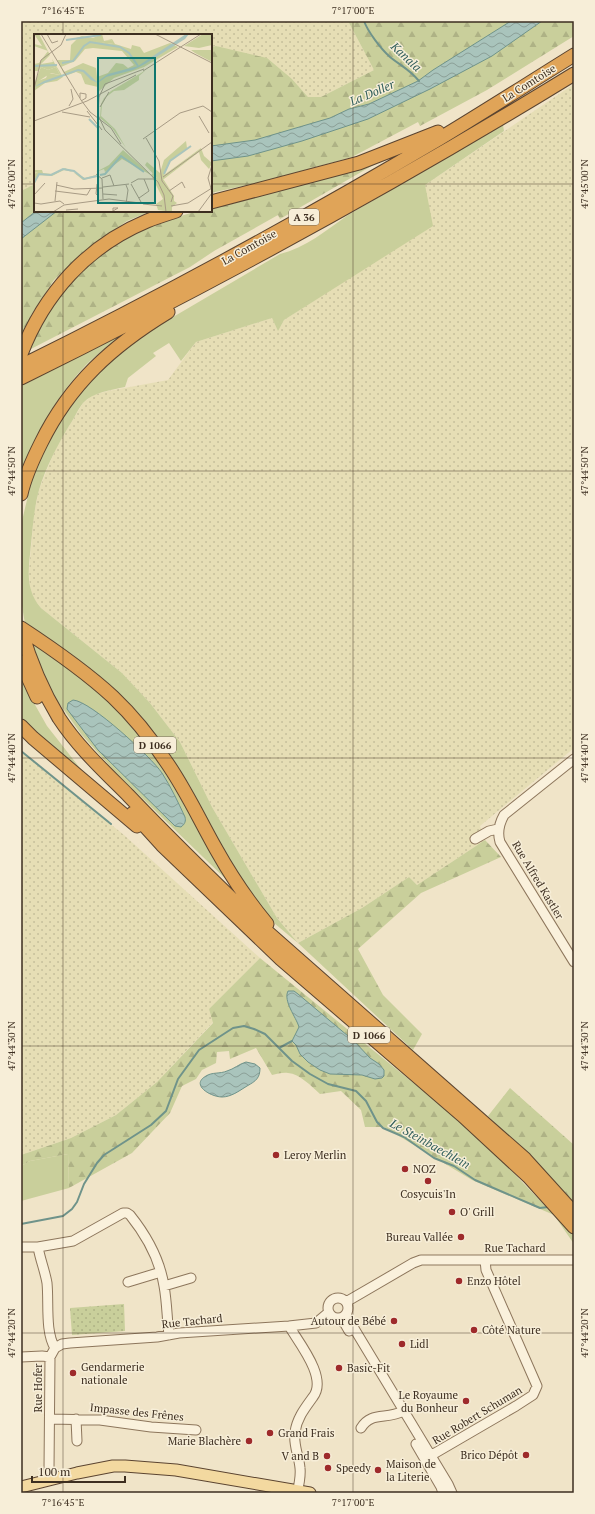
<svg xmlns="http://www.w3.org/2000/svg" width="595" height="1514" font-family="'PT Serif',serif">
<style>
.farmland{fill:url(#farmland-dots)}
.green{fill:#c9cf9b}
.forest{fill:url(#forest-firs)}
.garden{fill:url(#garden-dots)}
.water{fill:url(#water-waves);stroke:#6f938a}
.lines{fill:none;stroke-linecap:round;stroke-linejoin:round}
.stream{stroke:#6f938a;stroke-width:2}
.minor-casing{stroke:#8d765c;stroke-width:11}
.major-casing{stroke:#5b4430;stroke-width:13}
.highway-casing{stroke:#5b4430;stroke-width:15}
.minor{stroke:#faf1dc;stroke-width:9}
.major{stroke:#f3d9a0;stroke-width:11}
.highway{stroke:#e0a458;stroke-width:13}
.ticks{fill:none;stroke:#3d2e20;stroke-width:1;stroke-opacity:0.45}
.poi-dot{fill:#9e2a2b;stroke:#f7eed8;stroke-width:1.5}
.labels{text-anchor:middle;stroke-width:3;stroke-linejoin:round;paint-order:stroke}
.shield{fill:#f7eed8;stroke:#756857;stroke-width:1}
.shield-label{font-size:10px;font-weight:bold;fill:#3d2e20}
.street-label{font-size:11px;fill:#3d2e20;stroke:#f7eed8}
.poi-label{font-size:11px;fill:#3d2e20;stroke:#f7eed8;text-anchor:start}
.water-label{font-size:12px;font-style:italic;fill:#2f5d5a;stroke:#f7eed8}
.inset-river{fill:none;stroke:#a9c4bc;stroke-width:2}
.inset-road{fill:none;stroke:#a89b85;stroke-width:1}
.view{fill:#0f766e;fill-opacity:0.15;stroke:#0f766e;stroke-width:2}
.inset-edge{fill:none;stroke:#3d2e20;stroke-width:2}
.neatline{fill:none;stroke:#3d2e20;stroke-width:1.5}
.ticks-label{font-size:10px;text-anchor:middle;fill:#3d2e20}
</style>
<defs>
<pattern id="farmland-dots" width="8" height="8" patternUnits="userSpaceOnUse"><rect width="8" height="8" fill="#e6deb5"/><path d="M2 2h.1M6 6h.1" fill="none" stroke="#c6bf9b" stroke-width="1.8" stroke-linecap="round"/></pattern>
<pattern id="forest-firs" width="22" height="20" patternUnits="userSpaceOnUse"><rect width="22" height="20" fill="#c9cf9b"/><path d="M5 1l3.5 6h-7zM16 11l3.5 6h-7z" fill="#aeb285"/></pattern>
<pattern id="garden-dots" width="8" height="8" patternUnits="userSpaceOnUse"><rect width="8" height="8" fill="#c9cf9b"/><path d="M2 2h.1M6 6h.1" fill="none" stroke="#aeb285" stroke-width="1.8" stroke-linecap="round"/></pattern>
<pattern id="water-waves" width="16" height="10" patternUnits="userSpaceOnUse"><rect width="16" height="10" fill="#a9c4bc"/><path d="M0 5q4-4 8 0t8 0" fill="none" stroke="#8ba098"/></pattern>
</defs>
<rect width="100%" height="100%" fill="#f0e4c8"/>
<path class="farmland" d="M 21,21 L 348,21 L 374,70 L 321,97 L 308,97 L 292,79 L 216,46 L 211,47 L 211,35 L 35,35 L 35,184 L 21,191 Z
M 574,84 L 574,748 L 480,826 L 485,840 L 417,885 L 409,877 L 362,908 L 298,943 L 277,918 L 212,807 L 180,742 L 150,703 L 122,673 L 41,608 L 34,599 L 30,591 L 29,571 L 34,514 L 39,490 L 48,467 L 57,446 L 83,403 L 93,395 L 108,391 L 168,380 L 196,342 L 272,318 L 278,330 L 284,320 L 338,285 L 425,185 Z
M 21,752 L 124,835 L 260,958 L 209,1009 L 213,1022 L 157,1082 L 116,1115 L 71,1138 L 21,1155 Z"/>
<path class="green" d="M 503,125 L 504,131 L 425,185 L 433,226 L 284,320 L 278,331 L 272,318 L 196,342 L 181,361 L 169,343 L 153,353 L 156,356 L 128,378 L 125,387 C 112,390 93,392 83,403 C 78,409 74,419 69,426 C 57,446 46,467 39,490 C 34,508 33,526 31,544 C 29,568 24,588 41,608 L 122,673 L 150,703 L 180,742 L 212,807 L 277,918 L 298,943 L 274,923 L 257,902 L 228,859 L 190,786 L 163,744 L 146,723 L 104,680 L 70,653 L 25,624 L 21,600 L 21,525 L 32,479 L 52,431 L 97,371 L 134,340 L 280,254 C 305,248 327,230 348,215 Z
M 123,333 C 111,344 97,354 86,365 C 56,397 33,436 21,478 L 21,386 Z
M 28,637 L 86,678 L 118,707 L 148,744 L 232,885 L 116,773 L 81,734 L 49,689 Z
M 21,680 L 47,726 L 87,777 L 48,743 L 21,717 Z
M 68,1154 L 69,1188 L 21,1201 L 21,1166 L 30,1161 Z
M 571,1199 L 574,1202 L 574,1244 L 554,1215 Z"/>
<path class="forest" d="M 348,21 L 574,21 L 574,36 L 487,90 L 420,126 L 418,122 L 352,157 L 265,181 L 211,193 L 211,47 L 216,46 L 267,58 L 292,79 L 308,97 L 321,97 L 374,70 Z
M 374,162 L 375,164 L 280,219 L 278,215 L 214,251 L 190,267 L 27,351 L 41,319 L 84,266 L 122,239 L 158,223 L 197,211 L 211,211 L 211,208 L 331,177 Z
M 35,184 L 35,211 L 151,211 L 127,221 L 87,249 L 54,280 L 31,315 L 21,340 L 21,191 Z
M 485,840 L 501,857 L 421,893 L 358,949 L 383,995 L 422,1034 L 413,1050 L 298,943 L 362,908 L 409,877 L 417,885 Z
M 260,958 L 476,1134 L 554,1215 L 472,1180 L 384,1127 L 365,1127 L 361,1110 L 341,1091 L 320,1094 C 311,1086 300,1074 288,1073 C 283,1072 277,1074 272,1075 L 256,1048 L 230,1059 L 229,1051 L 217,1052 L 216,1063 L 202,1070 L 196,1079 L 182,1086 L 170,1113 L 132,1153 L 69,1188 L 68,1154 L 30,1161 L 21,1166 L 21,1155 L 71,1138 L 116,1115 L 157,1082 L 213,1023 L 209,1009 Z
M 510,1088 L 574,1145 L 574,1202 L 488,1116 Z"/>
<path class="garden" d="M 124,1304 L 125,1331 L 72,1335 L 70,1308 Z"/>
<path class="water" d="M 511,21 L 542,21 L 492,56 L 430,89 L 368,119 L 302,141 L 248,156 L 211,161 L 211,146 L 255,140 L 330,118 L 349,109 L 369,104 L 418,81 L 433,70 Z
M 36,211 L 57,211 L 21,239 L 21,223 Z
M 73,700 C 91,701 151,757 162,773 C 171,787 178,802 185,817 C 186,821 185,824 181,827 L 175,826 L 98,750 L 67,709 L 68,703 Z
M 288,991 L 294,991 L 298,994 L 354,1041 L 370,1058 L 379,1064 L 384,1070 L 384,1076 L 382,1078 L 375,1079 L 362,1075 L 330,1074 L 320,1070 L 308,1062 L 300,1054 L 296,1045 L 292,1041 L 299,1027 C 296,1017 283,1001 288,991 Z
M 246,1062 L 255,1064 L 260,1068 C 260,1078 256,1081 247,1086 C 239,1091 231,1097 222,1097 C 211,1097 190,1085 206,1076 C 212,1072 220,1074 227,1071 C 234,1069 239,1064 246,1062 Z"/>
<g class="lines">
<path class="stream" d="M 364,21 C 368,32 381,49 390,57 C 401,66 409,69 419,81
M 21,751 L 111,824
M 279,1048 L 292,1041
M 21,1224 L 63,1216 L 72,1209 L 77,1202 L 84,1184 L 97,1163 L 104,1155 L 151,1125 L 166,1111 L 178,1079 L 199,1050 L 233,1028 L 244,1026 L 254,1029 L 265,1034 L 292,1061 L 310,1074 L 328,1084 L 356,1091 L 366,1101 L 377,1122 L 383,1128 L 404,1137 L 434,1158 L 454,1166 L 475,1180 L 540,1208 L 548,1207"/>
<g class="minor-casing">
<path id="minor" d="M 574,759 L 504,815 C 499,824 497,832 500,842 L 574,962
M 475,839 L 489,831 L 498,829
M 21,1247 L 38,1247 C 40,1259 45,1271 47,1283 C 49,1303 45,1332 55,1348 L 50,1357 L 49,1469 L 50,1479
M 38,1247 L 73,1241 L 123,1213 L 127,1213 L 130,1215 C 146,1235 160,1260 164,1286 C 167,1302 167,1319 169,1335
M 128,1282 L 161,1272
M 164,1286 L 191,1278
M328 1308a10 10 0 1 1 20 0a10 10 0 1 1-20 0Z
M 346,1302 L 413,1263 L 421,1260 L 574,1260
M 346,1314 L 349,1320 L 448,1484 L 452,1493
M 339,1319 L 345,1324 L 349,1331
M 289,1326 C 299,1343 328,1378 313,1397 C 305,1408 297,1418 295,1432 C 293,1445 299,1456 300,1468 C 301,1477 299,1485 297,1493
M 55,1348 L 62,1344 L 70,1343 L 157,1337 L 179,1333 L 289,1326 L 316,1323 L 328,1313
M 21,1357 L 42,1356 L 50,1357
M 50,1419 L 100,1420 L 151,1427 L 196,1430
M 76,1419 L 77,1441
M 361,1428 C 371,1411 387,1420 403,1411
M 416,1444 L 441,1487 L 443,1493
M 430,1456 L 516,1406 L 533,1395 L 537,1386 L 486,1270 L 485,1260"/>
</g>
<g class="major-casing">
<path id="major" d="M 21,1487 L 77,1473 L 113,1466 L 125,1466 L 176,1470 L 310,1493"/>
</g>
<g class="highway-casing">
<path id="highway" d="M 211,202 L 359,163 L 438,132
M 21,354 C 44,294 87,246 147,221 C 157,217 167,214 176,211
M 21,366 C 163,296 302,220 439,139 C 484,112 529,83 574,55
M 21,378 C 209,285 395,184 574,74
M 21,494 C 25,476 33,459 41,443 C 70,384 112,346 168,312
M 21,628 C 53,649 85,671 113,697 C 133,716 150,737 165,760 C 185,788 199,819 216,849 C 231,876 248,901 267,924
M 21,630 C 30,661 42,690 59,718 C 78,747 104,771 128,795 C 170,839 213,881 257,923 L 525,1159 L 574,1213
M 21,662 L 37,697
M 21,726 L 33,738 L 137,826
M 133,813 L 162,845 L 281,959 L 462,1115 L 529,1177 L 574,1227"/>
</g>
<use href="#minor" class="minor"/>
<use href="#major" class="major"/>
<use href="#highway" class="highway"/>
</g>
<path class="ticks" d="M 63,21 L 63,35M 353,21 L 353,1493M 21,184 L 35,184M 211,184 L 574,184M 63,211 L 63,1493M 21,471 L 574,471M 21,758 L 574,758M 21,1046 L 574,1046M 21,1333 L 574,1333"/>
<g class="poi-dot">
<circle cx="276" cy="1155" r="4"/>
<circle cx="405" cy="1169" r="4"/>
<circle cx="428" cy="1181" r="4"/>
<circle cx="452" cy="1212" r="4"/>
<circle cx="461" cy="1237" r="4"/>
<circle cx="459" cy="1281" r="4"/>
<circle cx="394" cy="1321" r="4"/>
<circle cx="474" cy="1330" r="4"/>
<circle cx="402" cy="1344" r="4"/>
<circle cx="339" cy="1368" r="4"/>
<circle cx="73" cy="1373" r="4"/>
<circle cx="466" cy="1401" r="4"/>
<circle cx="270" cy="1433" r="4"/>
<circle cx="249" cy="1441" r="4"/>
<circle cx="526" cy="1455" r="4"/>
<circle cx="327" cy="1456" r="4"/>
<circle cx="328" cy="1468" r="4"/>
<circle cx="378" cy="1470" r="4"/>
</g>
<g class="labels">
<g class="shield">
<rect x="289" y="209" width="30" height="16" rx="3"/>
<rect x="134" y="737" width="42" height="16" rx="3"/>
<rect x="348" y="1027" width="42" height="16" rx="3"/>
</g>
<g class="shield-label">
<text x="304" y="221">A 36</text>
<text x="155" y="749">D 1066</text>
<text x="369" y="1039">D 1066</text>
</g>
<g class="street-label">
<text transform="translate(529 83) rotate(-32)" y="4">La Comtoise</text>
<text transform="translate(249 247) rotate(-29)" y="4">La Comtoise</text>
<text transform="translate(538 880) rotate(59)" y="4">Rue Alfred Kastler</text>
<text x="515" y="1252">Rue Tachard</text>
<text transform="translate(192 1321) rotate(-6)" y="4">Rue Tachard</text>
<text transform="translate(38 1388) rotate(-90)" y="4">Rue Hofer</text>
<text transform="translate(137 1412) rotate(6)" y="4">Impasse des Frênes</text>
<text transform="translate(477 1415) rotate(-31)" y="4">Rue Robert Schuman</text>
</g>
<g class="poi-label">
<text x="284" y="1159">Leroy Merlin</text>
<text x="413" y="1173">NOZ</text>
<text x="428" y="1198" text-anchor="middle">Cosycuis'In</text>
<text x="460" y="1216">O' Grill</text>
<text x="453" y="1241" text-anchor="end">Bureau Vallée</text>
<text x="467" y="1285">Enzo Hôtel</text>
<text x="386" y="1325" text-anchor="end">Autour de Bébé</text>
<text x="482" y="1334">Côté Nature</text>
<text x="410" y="1348">Lidl</text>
<text x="81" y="1371">Gendarmerie<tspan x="81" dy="13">nationale</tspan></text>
<text x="347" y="1372">Basic-Fit</text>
<text x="458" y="1399" text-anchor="end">Le Royaume<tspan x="458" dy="13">du Bonheur</tspan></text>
<text x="278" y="1437">Grand Frais</text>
<text x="241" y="1445" text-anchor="end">Marie Blachère</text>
<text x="518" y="1459" text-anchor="end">Brico Dépôt</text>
<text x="319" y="1460" text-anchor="end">V and B</text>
<text x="386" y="1468">Maison de<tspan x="386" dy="13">la Literie</tspan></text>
<text x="336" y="1472">Speedy</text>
</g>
<g class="water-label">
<text transform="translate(406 57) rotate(43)" y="4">Kanala</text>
<text transform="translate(372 93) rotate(-23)" y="4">La Doller</text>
<text transform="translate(430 1144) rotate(29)" y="4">Le Steinbaechlein</text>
</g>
</g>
<g transform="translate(34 34)">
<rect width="178" height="178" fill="#f0e4c8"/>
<path d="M 68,0 L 70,7 L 77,6 L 80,10 L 39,5 L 48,2 L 59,4 ZM 7,33 L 14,36 L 22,33 L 26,41 L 17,39 L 0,50 ZM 112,36 L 105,42 L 105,46 L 90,56 L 80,57 L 72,63 L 68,71 L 67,82 L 81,95 L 92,114 L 78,94 L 66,84 L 67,70 L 70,64 L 77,57 ZM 119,139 L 123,144 L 128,143 L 140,162 L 140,167 L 143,169 L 138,173 L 138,178 L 124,176 L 122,170 L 129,165 L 117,141 Z" fill="#c9cf9b"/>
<path d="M 0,0 L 5,0 L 16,21 L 7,30 L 19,28 L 18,25 L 29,43 L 23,47 L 11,49 L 0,57 L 1,48 L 12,44 L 14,39 L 26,41 L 22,33 L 14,36 L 7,33 L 5,37 L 0,37 L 0,30 L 5,29 L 14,17 L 0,12 L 0,10 L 8,12 ZM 169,0 L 178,0 L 178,11 L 165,14 L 150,12 ZM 44,4 L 79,10 L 77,6 L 70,7 L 78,5 L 81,10 L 97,15 L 98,11 L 106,13 L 110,19 L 136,9 L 144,13 L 110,33 L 80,44 L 63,59 L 64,53 L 51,50 L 47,40 L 42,38 L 31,42 L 23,26 L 36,26 L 37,11 ZM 59,14 L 88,17 L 100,31 L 94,34 L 89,30 L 82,29 L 74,39 L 63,43 L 62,34 L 49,29 L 30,38 L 27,33 L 41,27 L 51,15 ZM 152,107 L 153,114 L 136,127 L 130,141 L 167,114 L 170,122 L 178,129 L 175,135 L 167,126 L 165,118 L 130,145 L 123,144 L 111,131 L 113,128 L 126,139 L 130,126 ZM 89,116 L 117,141 L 88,125 L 71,138 L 70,135 L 62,138 L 75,131 ZM 31,134 L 51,144 L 62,141 L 62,143 L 49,146 L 39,138 L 30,136 L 18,142 L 4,141 L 0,150 L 0,140 L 4,138 L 0,139 L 0,136 L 8,136 L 9,139 L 18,140 Z" fill="#c9cf9b" fill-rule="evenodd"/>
<path d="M 157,16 L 178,16 L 178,28 L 161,19 Z" fill="#c9cf9b"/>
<path d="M 152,0 L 155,0 L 151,5 L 111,30 L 99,36 L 72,43 L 64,49 L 57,46 L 49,38 L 44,37 L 0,53 L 10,47 L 44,35 L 50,36 L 63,48 L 74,40 L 104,32 Z" fill="#a9c4bc"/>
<path class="inset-river" d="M 32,6 L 67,1M 28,29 L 39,27 L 50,12 L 56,8 L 86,13 L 95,19 L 104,32M 0,32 L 23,31M 55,85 L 64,94M 130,140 L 136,127 L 157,112M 66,141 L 71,140 L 87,122 L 110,138M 0,149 L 5,140 L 17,141 L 29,135 L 40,137 L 50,145 L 63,142"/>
<path class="inset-road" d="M 7,0 L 47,66 L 56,78 L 77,94 L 87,110M 13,0 L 18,9 L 24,7M 121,0 L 178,29M 110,35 L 71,50 L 65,63 L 64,81 L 71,96 L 124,148 L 130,161 L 132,178M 109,37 L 167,0M 0,55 L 7,26 L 27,11 L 32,0M 46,64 L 46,59 L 52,60 L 52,64 L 47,67M 35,72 L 39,65 L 37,55M 66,73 L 75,58M 53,77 L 68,96M 28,78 L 56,83M 165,82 L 175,99M 0,87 L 53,67 L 102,41M 112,104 L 125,127 L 128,147 L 139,162 L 137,168M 109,105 L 146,79 L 169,72 L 178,78M 178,131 L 174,144 L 178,158M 62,140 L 68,145 L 69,165M 129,143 L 178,108M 68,144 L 76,141 L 80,152M 97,149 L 104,145 L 120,145M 63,150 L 62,160 L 64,162M 97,150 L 107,168M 22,151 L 40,155 L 69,154M 92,151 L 94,156 L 92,170M 69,153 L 95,150M 21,157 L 53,161 L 57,154M 135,157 L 148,148 L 151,154M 69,160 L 83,161M 0,161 L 11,149M 105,164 L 115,157 L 110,145M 21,167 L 23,148M 0,169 L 7,170 L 26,167 L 30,170M 109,170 L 128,172M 137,172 L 154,169 L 178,154M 32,176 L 44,175M 79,177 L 84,174 L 79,174 L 79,178M 19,178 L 30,171 L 75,165 L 106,169M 164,178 L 178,159"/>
<path class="view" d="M 64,24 L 121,24 L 121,169 L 64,169 Z"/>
<rect width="178" height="178" class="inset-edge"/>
</g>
<rect width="595" height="1514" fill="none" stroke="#f7eed8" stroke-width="44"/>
<path d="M32 1476v6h93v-6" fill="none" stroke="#3d2e20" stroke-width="2"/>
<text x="38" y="1476" font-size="12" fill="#3d2e20" stroke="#f7eed8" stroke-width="3" paint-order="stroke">100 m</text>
<rect x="22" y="22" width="551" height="1470" class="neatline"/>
<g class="ticks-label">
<text x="63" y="14">7°16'45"E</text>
<text x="353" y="14">7°17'00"E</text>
<text transform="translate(11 184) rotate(-90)" y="4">47°45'00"N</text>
<text transform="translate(584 184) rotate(-90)" y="4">47°45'00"N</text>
<text transform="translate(11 471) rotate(-90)" y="4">47°44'50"N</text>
<text transform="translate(584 471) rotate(-90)" y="4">47°44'50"N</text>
<text transform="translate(11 758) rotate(-90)" y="4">47°44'40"N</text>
<text transform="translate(584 758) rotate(-90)" y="4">47°44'40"N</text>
<text transform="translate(11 1046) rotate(-90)" y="4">47°44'30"N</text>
<text transform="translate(584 1046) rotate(-90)" y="4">47°44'30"N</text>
<text transform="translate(11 1333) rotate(-90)" y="4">47°44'20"N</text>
<text transform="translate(584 1333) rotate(-90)" y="4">47°44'20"N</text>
<text x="63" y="1506">7°16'45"E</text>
<text x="353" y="1506">7°17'00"E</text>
</g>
</svg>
